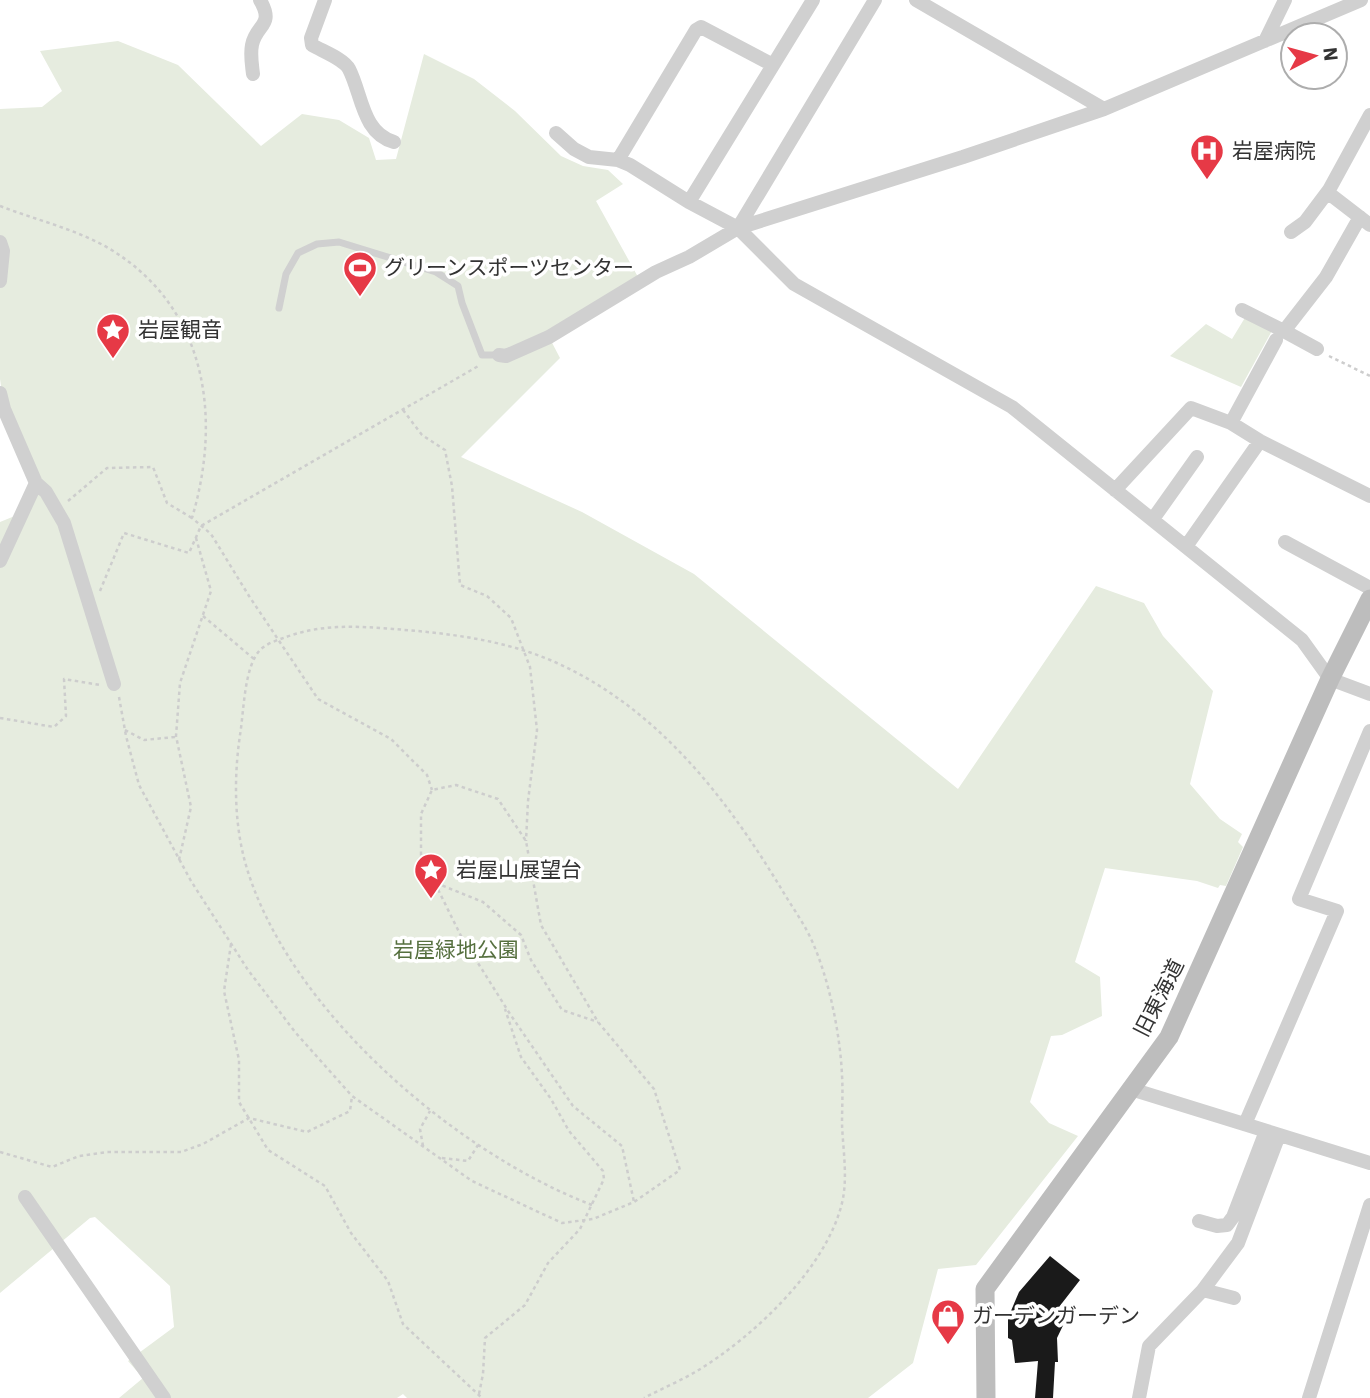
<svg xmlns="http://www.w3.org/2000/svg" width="1370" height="1398" font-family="'IBM Plex Sans','Noto Sans JP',sans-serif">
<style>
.green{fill:#e6ecdf}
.building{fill:#1a1a1a}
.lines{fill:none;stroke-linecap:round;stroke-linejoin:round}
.path{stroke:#cdcdcd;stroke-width:2.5;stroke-dasharray:3.5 3.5;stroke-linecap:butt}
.lane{stroke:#d0d0d0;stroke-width:7}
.street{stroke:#d0d0d0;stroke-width:14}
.secondary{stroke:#bdbdbd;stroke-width:19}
.labels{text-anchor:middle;stroke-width:7;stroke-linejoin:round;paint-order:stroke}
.poi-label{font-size:21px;fill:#333;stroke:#fff;text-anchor:start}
.park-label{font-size:21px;fill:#56703f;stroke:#fff}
.street-label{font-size:21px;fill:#333;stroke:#fff}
</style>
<rect width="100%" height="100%" fill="#fff"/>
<path class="green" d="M 118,41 L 178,65 L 261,146 L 302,114 L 339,120 L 369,138 L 376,160 L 396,159 L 424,54 L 474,79 L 515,111 L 561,156 L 583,166 L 608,170 L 623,184 L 596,201 L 638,277 L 549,337 L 560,358 L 461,457 L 582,512 L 694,574 L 958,789 L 1096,586 L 1144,603 L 1163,636 L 1213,691 L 1190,784 L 1220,819 L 1242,834 L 1238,842 L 1243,847 L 1226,886 L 1220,885 L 1218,888 L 1197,881 L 1105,868 L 1075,962 L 1100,977 L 1102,1016 L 1062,1035 L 1051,1036 L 1030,1102 L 1049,1123 L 1078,1136 L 976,1265 L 938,1269 L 913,1363 L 868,1398 L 407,1398 L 403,1394 L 397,1398 L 119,1398 L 143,1378 L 128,1361 L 174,1327 L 170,1286 L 95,1217 L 90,1218 L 0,1293 L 0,522 L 22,513 L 36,483 L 2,393 L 0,379 L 0,109 L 42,107 L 62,91 L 40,51 Z
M 1246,316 L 1273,329 L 1241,387 L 1170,356 L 1206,324 L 1232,339 Z"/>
<path class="building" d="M 1050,1256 L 1080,1280 L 1059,1307 L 1069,1313 L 1057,1338 L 1058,1362 L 1055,1362 L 1053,1398 L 1035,1398 L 1038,1361 L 1015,1363 L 1012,1340 L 1008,1338 L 1008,1318 L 1019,1292 Z"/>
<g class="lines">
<path class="path" d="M 0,206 C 36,220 76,229 110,249 C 207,308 222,417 192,518 L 211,534 L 249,596 L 318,699 L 391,739 L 427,775 L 432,790
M 1329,356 L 1370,376
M 403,410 L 422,435 L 445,450 L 452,486 L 460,585 L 487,596 L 511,618 L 530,667 L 537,730 L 528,801 L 526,841
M 68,501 L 107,468 L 153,467 L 167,503 L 192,518
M 100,591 L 124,533 L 189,553 L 201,526 L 480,365
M 203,616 L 254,659
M 119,697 L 126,736 L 139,785 L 191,881 L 248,970 L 295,1032 L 352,1096
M 0,718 L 54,727 L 66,716 L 64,679 L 100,685
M 125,730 L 144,740 L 175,737
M 179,860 L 191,807 L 176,736 L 180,683 L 211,591 L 196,538
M 436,883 L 483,902 L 521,935 L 531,960 L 562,1010 L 598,1022
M 231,944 L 224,991 L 239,1060 L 239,1102 L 268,1150 L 325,1186 L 351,1233 L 388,1281 L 403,1324 L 482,1398
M 423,1146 L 420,1129 L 430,1111
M 0,1152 L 52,1167 L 79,1156 L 107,1152 L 181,1152 L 203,1144 L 249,1118 L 307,1132 L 350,1111 L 352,1096 L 472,1181 L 562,1223 L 593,1219 L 634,1202 L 680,1170 L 654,1089 L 598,1022 L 541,925 L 526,841 L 498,799 L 456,785 L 432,790 L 421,814 L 421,855 L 461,936 L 510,1014 L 573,1106 L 622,1146 L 634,1202
M 442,1158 L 468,1161 L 478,1145
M 592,1205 C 454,1152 286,1008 245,862 C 234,821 234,776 240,735 C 244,711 244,667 260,650 C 267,643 278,640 286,637 C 322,624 356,626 393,629 C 448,633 506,640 557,663 C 658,709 726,797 782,890 C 792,907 804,923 812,941 C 829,979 840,1033 842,1075 C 843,1092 842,1108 842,1124 C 843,1150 848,1178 842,1203 C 826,1269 753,1337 697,1371 C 680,1381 661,1389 644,1398
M 479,1394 L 483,1374 L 485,1338 L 525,1305 L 548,1263 L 580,1229 L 604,1179 L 603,1171 L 569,1131 L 551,1099 L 521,1057 L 505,1009"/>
<path class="lane" d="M 279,308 L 286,274 L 298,253 L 317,244 L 339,242 L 436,272 L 458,286 L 462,303 L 482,355 L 499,355"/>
<path class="street" d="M 325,0 L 311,38 L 312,45 C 322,51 344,59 349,69 C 362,94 362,133 394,142
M 916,0 L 1104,109
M 1265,41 L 1285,0
M 253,74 C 252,65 250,55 252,45 C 256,24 275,26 260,0
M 1370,115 L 1329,190 L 1331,195 L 1370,225
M 556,133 L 574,149 L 589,157 L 618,160 L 630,165 L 689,202 L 738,228 L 794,284 L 1012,407 L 1302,640 L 1330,679 L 1370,694
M 618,160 L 696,30 L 701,27 L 773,65
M 689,202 L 813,0
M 738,228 L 875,0
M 1291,232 L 1305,222 L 1329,190
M 0,242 L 3,251 L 0,281
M 1242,310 L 1284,331
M 1276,340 L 1231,423 L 1260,441 L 1370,496
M 1317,349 L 1284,331 L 1326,277 L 1360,217
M 499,355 L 506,356 L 549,337 L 656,272 L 689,257 L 738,228 L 963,157 L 1104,109 L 1361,0
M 0,393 L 4,409 L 36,483
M 1115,490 L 1191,408 L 1231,423
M 1153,519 L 1197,457
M 1285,542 L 1370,588
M 1187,545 L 1260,441
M 0,561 L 36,483 L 46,492 L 64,523 L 114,684
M 1131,1089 L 1370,1163
M 1245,1124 L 1337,911 L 1299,899 L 1370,731
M 25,1197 L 164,1398
M 1199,1221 L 1217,1226 L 1227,1225 L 1233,1217 L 1266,1131
M 1203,1290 L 1234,1298
M 1139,1398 L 1149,1346 L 1203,1290 L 1238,1243 L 1279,1135
M 1309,1398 L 1370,1205"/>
<path class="secondary" d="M 986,1398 L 985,1289 L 1169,1037 L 1330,679 L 1370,599"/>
</g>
<defs>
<g id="hospital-pin" transform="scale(1.75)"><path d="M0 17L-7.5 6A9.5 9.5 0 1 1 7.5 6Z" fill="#e63946" stroke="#fff"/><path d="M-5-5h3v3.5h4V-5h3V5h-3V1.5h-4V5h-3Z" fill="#fff"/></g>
<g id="stadium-pin" transform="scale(1.75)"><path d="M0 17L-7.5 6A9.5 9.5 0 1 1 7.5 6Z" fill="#e63946" stroke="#fff"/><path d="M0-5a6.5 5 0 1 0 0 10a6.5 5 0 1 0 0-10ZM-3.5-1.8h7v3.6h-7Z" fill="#fff"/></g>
<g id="sight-pin" transform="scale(1.75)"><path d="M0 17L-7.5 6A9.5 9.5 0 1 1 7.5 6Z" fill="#e63946" stroke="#fff"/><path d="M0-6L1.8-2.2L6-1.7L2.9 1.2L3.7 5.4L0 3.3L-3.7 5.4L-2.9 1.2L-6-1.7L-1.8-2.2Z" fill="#fff"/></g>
<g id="shop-pin" transform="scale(1.75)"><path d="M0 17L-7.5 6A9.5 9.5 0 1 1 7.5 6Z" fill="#e63946" stroke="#fff"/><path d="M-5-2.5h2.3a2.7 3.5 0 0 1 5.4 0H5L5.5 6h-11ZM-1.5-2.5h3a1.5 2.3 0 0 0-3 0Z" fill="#fff"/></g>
</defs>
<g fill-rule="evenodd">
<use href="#hospital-pin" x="1207" y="151"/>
<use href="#stadium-pin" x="360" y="268"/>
<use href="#sight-pin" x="113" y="330"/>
<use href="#sight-pin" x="431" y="870"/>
<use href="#shop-pin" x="948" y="1316"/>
</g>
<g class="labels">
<g class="poi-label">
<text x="1232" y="158">岩屋病院</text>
<text x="384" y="275">グリーンスポーツセンター</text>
<text x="138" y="337">岩屋観音</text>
<text x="456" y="877">岩屋山展望台</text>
<text x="972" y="1323">ガーデンガーデン</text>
</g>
<g class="park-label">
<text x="456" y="957">岩屋緑地公園</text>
</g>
<g class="street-label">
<text transform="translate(1159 998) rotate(-63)" y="7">旧東海道</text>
</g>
</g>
<g transform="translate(1314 56) rotate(84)"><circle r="33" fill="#ffffff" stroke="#adadad" stroke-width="2"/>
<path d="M0-5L12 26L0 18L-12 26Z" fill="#e63946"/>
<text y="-10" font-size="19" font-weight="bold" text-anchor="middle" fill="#333333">N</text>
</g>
</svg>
